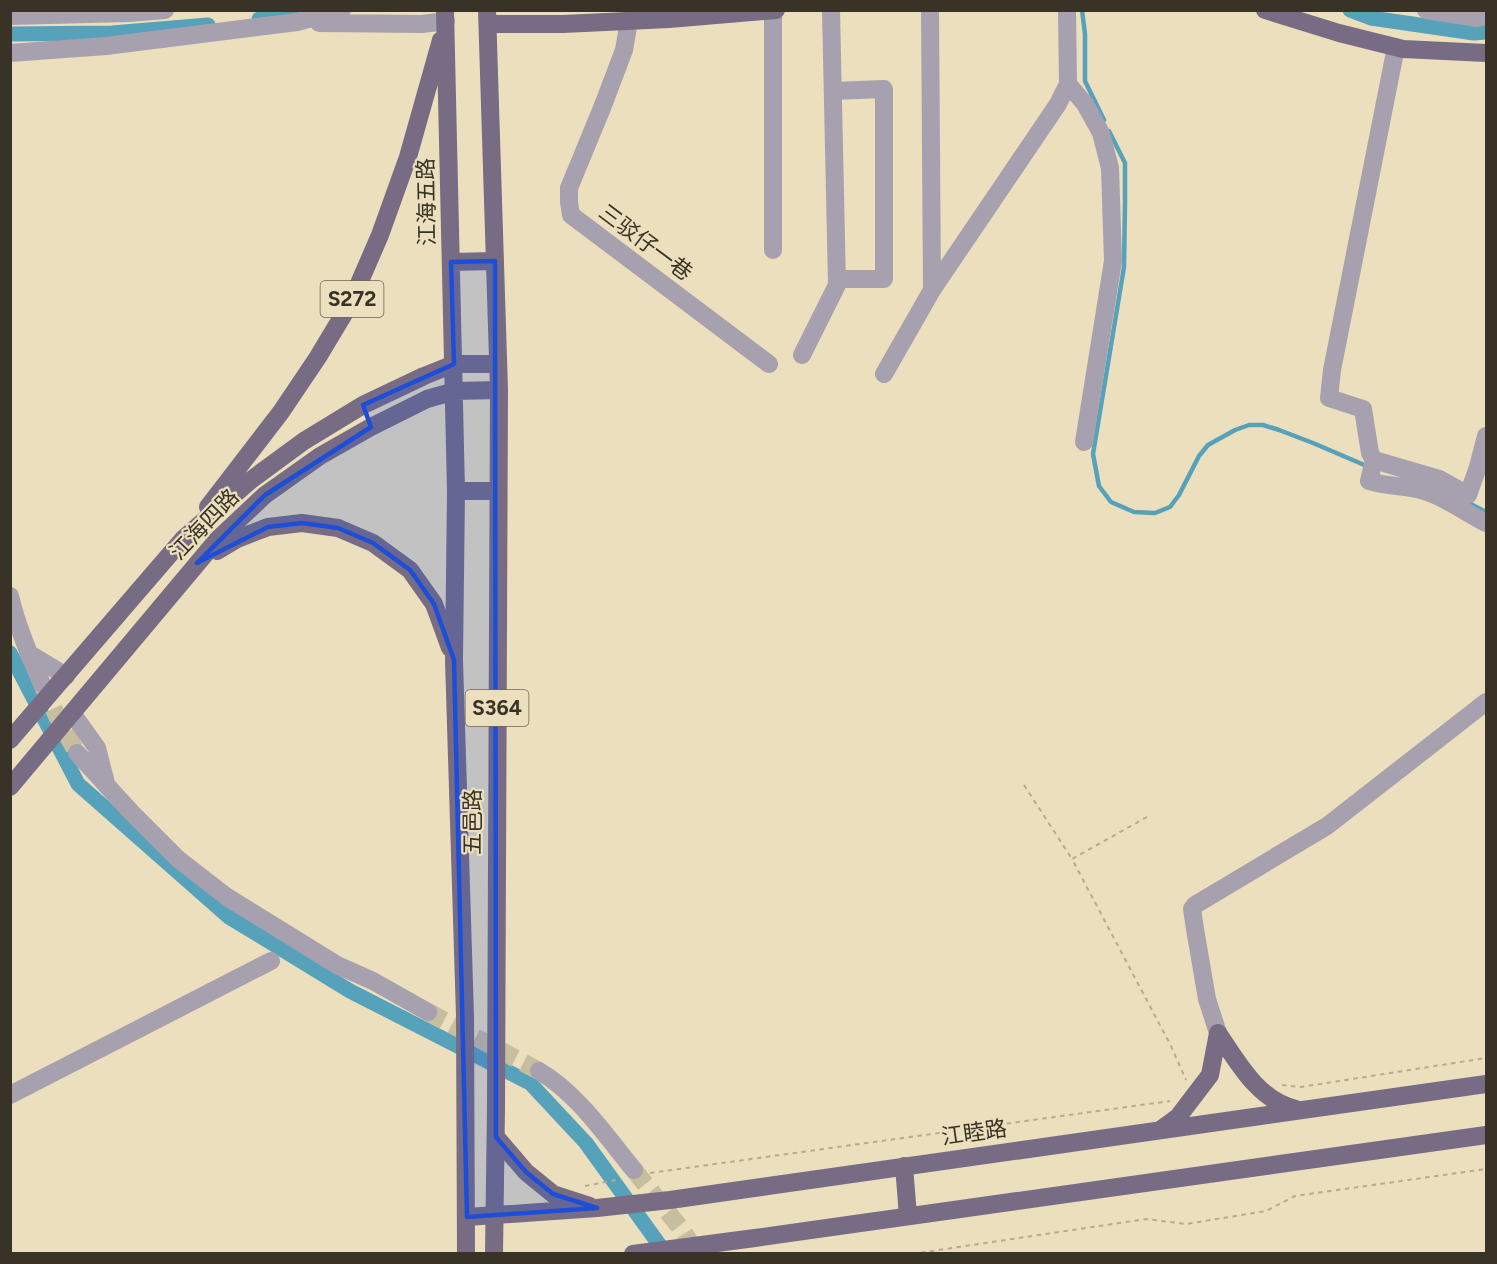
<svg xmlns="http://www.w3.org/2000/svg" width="1497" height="1264" font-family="Figtree,'Noto Sans SC',sans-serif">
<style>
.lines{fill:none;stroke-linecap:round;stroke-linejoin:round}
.stream{stroke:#57a2bb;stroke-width:4.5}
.canal{stroke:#57a2bb;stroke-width:15}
.minor-tunnel{stroke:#c7bd9f;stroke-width:18;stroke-dasharray:18 9;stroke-linecap:butt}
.path{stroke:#b5ab8f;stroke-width:2;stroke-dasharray:4.5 4.5;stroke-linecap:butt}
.minor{stroke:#a7a0ae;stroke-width:18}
.major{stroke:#786c84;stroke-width:18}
.marked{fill:#1d4ed8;fill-opacity:0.2;stroke:#1d4ed8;stroke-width:4.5;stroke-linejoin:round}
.labels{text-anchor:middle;stroke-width:4.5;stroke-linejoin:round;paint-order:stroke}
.shield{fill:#ebdfbd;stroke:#6e6753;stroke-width:1.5}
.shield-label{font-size:21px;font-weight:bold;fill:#383326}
.street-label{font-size:22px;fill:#383326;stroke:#ebdfbd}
</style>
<rect width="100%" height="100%" fill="#ebdfbd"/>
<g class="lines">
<path class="stream" d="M 1082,10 L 1085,34 L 1085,81 L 1104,120
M 1109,131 L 1125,163 L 1125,203 L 1124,267 L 1093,454 L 1099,486 L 1111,502 L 1134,512 L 1155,513 L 1170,507 L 1179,495 L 1199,456 L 1208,445 L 1235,430 L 1249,425 L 1263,425 L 1279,430 L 1313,443 L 1369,467
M 1467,502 L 1486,512"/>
<path class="canal" d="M 1350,10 L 1371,18 L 1474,33 L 1486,32
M 259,19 L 302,10
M 10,34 L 112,33 L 208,25
M 10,653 L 78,784 L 229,917 L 350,991 L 530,1083 L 586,1143 L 666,1254"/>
<path class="minor-tunnel" d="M 42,684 L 57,716 L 77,753
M 428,1012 L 539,1071
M 634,1170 L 683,1231 L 697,1254"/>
<path class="path" d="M 1024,785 L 1072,859
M 1147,817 L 1072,859 L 1171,1046 L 1186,1080
M 1282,1085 L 1301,1087 L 1486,1058
M 650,1173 L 1170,1101
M 585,1186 L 621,1179
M 912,1254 L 1146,1219 L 1186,1224 L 1266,1211 L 1295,1196 L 1486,1169"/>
<path class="minor" d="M 930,10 L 932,290
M 1426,10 L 1477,18 L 1486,16
M 10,16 L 129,13 L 165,10
M 629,21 L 624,50 L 602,108 L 569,188 L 569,202 L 571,215 L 769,364
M 319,23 L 422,24 L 446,21
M 1396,47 L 1332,370 L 1329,398 L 1363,409 L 1370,453 L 1374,460 L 1439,479 L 1468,495 L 1478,467 L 1486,436
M 10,53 L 106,46 L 297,22 L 342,10
M 1068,84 L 1085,104 L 1101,133 L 1110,168 L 1113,261 L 1084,442
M 833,91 L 884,89 L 884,279 L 837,279
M 773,250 L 773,11
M 802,355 L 837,285 L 831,10
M 884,374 L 932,290 L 1058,104 L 1068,84 L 1067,10
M 1374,460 L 1369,481 C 1387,487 1406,485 1424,491 C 1447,498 1466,513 1486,523
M 10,596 C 17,626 29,655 42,684
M 28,653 L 66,676
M 72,713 L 97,748 L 106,783
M 77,753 L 132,813 L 178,859 L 227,897 L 337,965 L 373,981 L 428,1012
M 1218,1033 L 1207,999 L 1195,929 L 1192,909 L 1195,905 L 1327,826 L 1486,702
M 539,1071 C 577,1093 606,1136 634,1170
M 10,1095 L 271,961"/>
<path class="major" d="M 445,10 L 456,491 L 454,660 L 465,1016 L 466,1254
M 487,10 L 499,390 L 496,1108 L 494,1254
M 1265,10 L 1339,33 L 1403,49 L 1486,53
M 488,24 L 563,24 L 669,19 L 776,10
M 451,262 L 495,261
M 456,491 L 498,491
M 208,507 L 281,412 L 318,357 L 351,302 L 380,235 L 408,157 L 441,40
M 217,551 L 237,539 L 268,527 L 302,523 L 338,528 L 373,543 L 410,570 L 434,604 L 450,648
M 10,740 L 183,539 L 251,480 L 304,441 L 363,405 L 424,376 L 454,364 L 498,364
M 10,787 L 217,540 L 265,495 L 320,456 L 371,427 L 427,399 L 455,391 L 499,390
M 1218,1033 C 1238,1063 1259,1101 1296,1109
M 1160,1130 L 1178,1117 L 1210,1075 L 1218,1033
M 496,1137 L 526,1172 L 553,1194 L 590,1206
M 904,1166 L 908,1216
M 467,1217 L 597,1208 L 670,1200 L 1486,1084
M 633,1254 L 755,1238 L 1486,1135"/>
</g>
<path class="marked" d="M 495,261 L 496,1137 L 526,1172 L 553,1194 L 597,1208 L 467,1217 L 454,660 L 434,604 L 410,570 L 373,543 L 338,528 L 302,523 L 268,527 L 197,563 L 265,495 L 371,427 L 363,405 L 454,364 L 451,262 Z"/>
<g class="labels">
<g class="shield">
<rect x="320.5" y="281" width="63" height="36" rx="4.5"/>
<rect x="465.5" y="690" width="63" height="36" rx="4.5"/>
</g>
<g class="shield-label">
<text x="352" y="306">S272</text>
<text x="497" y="715">S364</text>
</g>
<g class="street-label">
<text transform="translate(426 202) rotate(-91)" y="8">江海五路</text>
<text transform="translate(646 242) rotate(37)" y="8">三驳仔一巷</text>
<text transform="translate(204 524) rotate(-46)" y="8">江海四路</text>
<text transform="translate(472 822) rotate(-90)" y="8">五邑路</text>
<text transform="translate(974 1132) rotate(-8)" y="8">江睦路</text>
</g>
</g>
<rect width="1497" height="1264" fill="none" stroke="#383326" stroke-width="24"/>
</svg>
